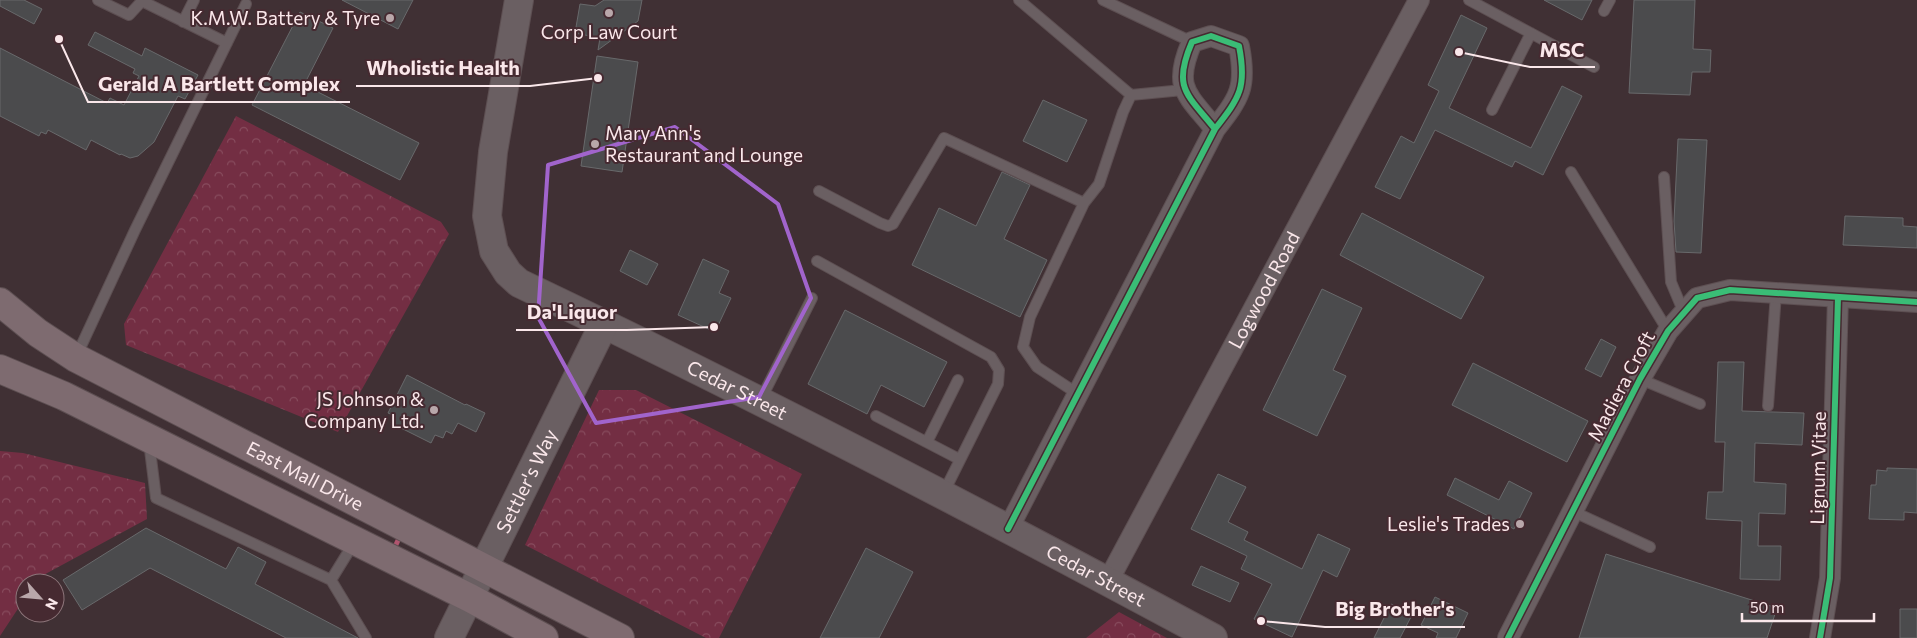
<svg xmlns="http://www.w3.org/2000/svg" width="1917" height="638" font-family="Commissioner,sans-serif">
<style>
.forest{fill:url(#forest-crowns)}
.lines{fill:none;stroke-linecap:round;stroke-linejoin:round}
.stream{stroke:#b0556f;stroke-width:5}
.building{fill:#4b4b4d;stroke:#68696b}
.lane-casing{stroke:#5d4f52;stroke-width:12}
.street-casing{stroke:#5d4f52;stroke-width:22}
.secondary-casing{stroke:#5d4f52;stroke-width:30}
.primary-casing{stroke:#5d4f52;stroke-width:30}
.lane{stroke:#6a5f62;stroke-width:10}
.street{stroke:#6a5f62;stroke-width:20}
.secondary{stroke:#6a5f62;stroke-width:28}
.primary{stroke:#7e6b70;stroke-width:28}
.cycleway-casing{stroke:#462a31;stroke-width:9}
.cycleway{stroke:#3abd76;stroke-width:6}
.marked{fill:none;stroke:#a164cc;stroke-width:4;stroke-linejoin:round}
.poi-dot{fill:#b9a7aa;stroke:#462a31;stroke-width:2}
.labels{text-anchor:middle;stroke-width:4;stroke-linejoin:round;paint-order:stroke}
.poi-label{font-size:19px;fill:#fae7ea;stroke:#462a31;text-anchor:end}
.street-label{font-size:19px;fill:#fae7ea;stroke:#462a31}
.leader{fill:none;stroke:#fae7ea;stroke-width:2}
.callout-dot{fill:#fae7ea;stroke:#462a31;stroke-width:2}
.callout-label{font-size:20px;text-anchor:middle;font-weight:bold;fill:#fae7ea;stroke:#462a31;stroke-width:4;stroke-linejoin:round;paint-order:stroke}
</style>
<defs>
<pattern id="forest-crowns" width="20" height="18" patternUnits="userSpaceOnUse" patternTransform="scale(1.25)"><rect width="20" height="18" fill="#732e43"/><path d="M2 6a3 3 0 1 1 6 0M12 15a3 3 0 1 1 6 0" fill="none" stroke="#884c5e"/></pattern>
</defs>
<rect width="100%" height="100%" fill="#403034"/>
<path class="forest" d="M 236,116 L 441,222 L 449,234 L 338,432 L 126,345 L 124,324 Z
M 599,390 L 636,390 L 802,474 L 719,638 L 706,638 L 525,545 Z
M 0,451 L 23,453 L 145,483 L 147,519 L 38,578 L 35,583 L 25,583 L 25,598 L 0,636 Z
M 1119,612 L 1167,638 L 1086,638 Z"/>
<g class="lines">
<path class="stream" d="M 393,551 L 401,534"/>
</g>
<path class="building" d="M 0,0 L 24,0 L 42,9 L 34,24 L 0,6 Z
M 342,0 L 413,0 L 398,29 Z
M 604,0 L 642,0 L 638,21 L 598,50 L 600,38 L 575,33 L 580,4 L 595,6 Z
M 1544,0 L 1592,0 L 1582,20 Z
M 1634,0 L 1695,0 L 1693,49 L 1711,50 L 1710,72 L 1692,72 L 1690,95 L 1629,93 Z
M 300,12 L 333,28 L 304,85 L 419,143 L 400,180 L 252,105 Z
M 1461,15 L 1487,28 L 1449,108 L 1531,148 L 1562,86 L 1582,96 L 1543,175 L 1515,161 L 1512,167 L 1435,130 L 1400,199 L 1375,187 L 1401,136 L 1414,143 L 1439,91 L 1428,85 Z
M 95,32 L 142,56 L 145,48 L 198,75 L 185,99 L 178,96 L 154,142 L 138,156 L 130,158 L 121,154 L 120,155 L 91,140 L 86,150 L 48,130 L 46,134 L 41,132 L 39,136 L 0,116 L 0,48 L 107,103 L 110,98 L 124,105 L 139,76 L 133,73 L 135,69 L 88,45 Z
M 597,56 L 638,62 L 622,172 L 581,166 Z
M 1043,100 L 1087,120 L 1067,162 L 1023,141 Z
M 1678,139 L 1707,140 L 1701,253 L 1676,252 L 1674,221 Z
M 1002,172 L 1030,185 L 1004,239 L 1047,260 L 1020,317 L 912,265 L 939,208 L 976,226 Z
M 1362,213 L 1484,277 L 1461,319 L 1340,255 Z
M 1845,216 L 1903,218 L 1903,226 L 1917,227 L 1917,248 L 1843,245 Z
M 630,250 L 658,264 L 647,285 L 620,271 Z
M 703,259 L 729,271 L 719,293 L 731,298 L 715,332 L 678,315 Z
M 1322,289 L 1362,308 L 1333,370 L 1346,376 L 1317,436 L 1263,410 Z
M 845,310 L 947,362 L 924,407 L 881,385 L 867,414 L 808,384 Z
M 1601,339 L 1616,347 L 1601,377 L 1585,369 Z
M 1718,362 L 1744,362 L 1742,411 L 1804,413 L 1802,445 L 1755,443 L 1754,482 L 1786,484 L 1785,514 L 1759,513 L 1758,546 L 1781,546 L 1780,580 L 1740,579 L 1742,521 L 1706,519 L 1708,492 L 1723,492 L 1725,442 L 1715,442 Z
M 1473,363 L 1588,421 L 1567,462 L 1452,405 Z
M 407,375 L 465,405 L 466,404 L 485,413 L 476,432 L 458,423 L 452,434 L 446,431 L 443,438 L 435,435 L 431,443 L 391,423 L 395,416 L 388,413 Z
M 1887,468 L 1917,469 L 1917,513 L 1904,512 L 1904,520 L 1869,519 L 1871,485 L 1876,485 L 1877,470 L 1887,471 Z
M 1218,474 L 1246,487 L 1228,522 L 1248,532 L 1244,540 L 1302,569 L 1318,534 L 1350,549 L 1337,577 L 1323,570 L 1292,637 L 1254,619 L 1272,584 L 1241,569 L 1247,556 L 1191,529 Z
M 1455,478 L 1499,500 L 1509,481 L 1532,493 L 1514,529 L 1447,495 Z
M 146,528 L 226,569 L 238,547 L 266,562 L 255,584 L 358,638 L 286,638 L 150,568 L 82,610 L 63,580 Z
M 866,548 L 913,572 L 879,638 L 820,638 Z
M 1606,554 L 1777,608 L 1767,638 L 1579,638 Z
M 1201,566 L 1239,583 L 1230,602 L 1192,585 Z
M 1435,597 L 1468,613 L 1456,638 L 1436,638 L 1438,633 L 1421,625 Z
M 1391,604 L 1412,615 L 1400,638 L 1374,638 Z
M 1900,609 L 1917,609 L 1917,638 L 1900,638 Z"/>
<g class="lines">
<g class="lane-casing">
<path id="lane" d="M 98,0 L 129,15 L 142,1 L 227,43
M 1019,0 L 1131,95
M 1103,0 L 1192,42
M 1469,0 L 1594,67
M 1604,11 L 1610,0
M 183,22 L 194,0
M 1492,110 L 1531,33
M 1571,172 L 1668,331
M 1664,177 L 1671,282 L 1684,313
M 819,191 L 880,223 L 888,226 L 893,224 L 944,138 L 1084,203
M 817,261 L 991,357 L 999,370 L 998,384 L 943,494
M 76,357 L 135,230 L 246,4
M 1640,379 L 1700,404
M 1078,394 L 1037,367 L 1023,347 L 1030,317 L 1084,203 L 1099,184 L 1123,112 L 1131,95 L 1183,90
M 760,401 L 812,298
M 1768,406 L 1776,293
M 876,416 L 959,459
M 149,442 L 156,498 L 331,580 L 366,638
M 927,442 L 958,380
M 1572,511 L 1650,547
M 331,580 L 355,541"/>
</g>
<g class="street-casing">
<g id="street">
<path d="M 1008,529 L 1215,129 C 1240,97 1247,87 1239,46 L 1211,36 L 1192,42 C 1172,88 1187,94 1215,129"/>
<path id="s1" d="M 1108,581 L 1419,0"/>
<path d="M 1508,638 L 1640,379 L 1668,331 L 1697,298 L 1730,290 L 1917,302"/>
<path d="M 1820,638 L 1830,578 L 1838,297"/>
</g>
</g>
<g class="secondary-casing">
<g id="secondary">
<path id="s2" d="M 519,0 L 493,152 L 487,216 L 494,251 L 508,273 L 519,283 C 754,395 985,515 1213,638"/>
<path id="s3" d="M 449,638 L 604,324"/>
</g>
</g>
<g class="primary-casing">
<g id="primary">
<path id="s4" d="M 0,302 L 38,333 L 76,358 L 620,638"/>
<path d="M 0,369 L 64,396 L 470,598 L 544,638"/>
</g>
</g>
<use href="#lane" class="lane"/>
<use href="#street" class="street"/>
<use href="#secondary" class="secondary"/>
<use href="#primary" class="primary"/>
<g class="cycleway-casing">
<path id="cycleway" d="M 1008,529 L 1215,129 C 1240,97 1247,87 1239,46 L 1211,36 L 1192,42 C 1172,88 1187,94 1215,129
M 1508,638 L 1640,379 L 1668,331 L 1697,298 L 1730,290 L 1917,302
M 1820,638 L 1830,578 L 1838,297"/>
</g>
<use href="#cycleway" class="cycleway"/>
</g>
<path class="marked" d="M 675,127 L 778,204 L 811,298 L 759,397 L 596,423 L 538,317 L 548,165 Z"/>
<g class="poi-dot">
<circle cx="609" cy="13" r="5"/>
<circle cx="390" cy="18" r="5"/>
<circle cx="595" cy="144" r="5"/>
<circle cx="434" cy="410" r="5"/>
<circle cx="1520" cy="524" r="5"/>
</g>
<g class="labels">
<g class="poi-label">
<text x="380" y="25">K.M.W. Battery &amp; Tyre</text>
<text x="609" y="39" text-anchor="middle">Corp Law Court</text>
<text x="605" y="140" text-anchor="start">Mary Ann's<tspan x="605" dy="22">Restaurant and Lounge</tspan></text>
<text x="424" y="406">JS Johnson &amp;<tspan x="424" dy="22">Company Ltd.</tspan></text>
<text x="1510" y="531">Leslie's Trades</text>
</g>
<g class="street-label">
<text dy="7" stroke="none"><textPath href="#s1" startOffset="330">Logwood Road</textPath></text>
<text transform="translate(1621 386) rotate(-62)" y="7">Madiera Croft</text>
<text dy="7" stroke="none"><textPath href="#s2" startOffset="538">Cedar Street</textPath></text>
<text transform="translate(1818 468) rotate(-89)" y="7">Lignum Vitae</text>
<text dy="7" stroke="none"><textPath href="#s4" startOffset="352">East Mall Drive</textPath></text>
<text dy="7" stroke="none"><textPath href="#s3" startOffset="175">Settler's Way</textPath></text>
<text dy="7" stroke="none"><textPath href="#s2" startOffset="942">Cedar Street</textPath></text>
</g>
</g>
<path class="leader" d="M1459 52L1530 67H1595M598 78L530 86H356M59 39L88 102H350M714 327L627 330H516M1261 621L1325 627H1465"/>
<g class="callout-dot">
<circle cx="1459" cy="52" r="5"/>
<circle cx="598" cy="78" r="5"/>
<circle cx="59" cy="39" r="5"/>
<circle cx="714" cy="327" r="5"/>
<circle cx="1261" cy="621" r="5"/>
</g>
<g class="callout-label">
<text x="1562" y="57">MSC</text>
<text x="443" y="75">Wholistic Health</text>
<text x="219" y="91">Gerald A Bartlett Complex</text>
<text x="572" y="319">Da'Liquor</text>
<text x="1395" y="616">Big Brother's</text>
</g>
<g transform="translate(40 598) rotate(117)"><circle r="24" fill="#462a31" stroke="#8e767b"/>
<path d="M0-4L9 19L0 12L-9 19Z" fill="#b9a7aa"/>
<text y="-8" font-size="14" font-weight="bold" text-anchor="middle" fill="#fae7ea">N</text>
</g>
<path d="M1742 613v8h132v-8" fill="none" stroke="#fae7ea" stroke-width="2.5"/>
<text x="1750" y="613" font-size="15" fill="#fae7ea" stroke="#462a31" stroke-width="4" paint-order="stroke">50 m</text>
</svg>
